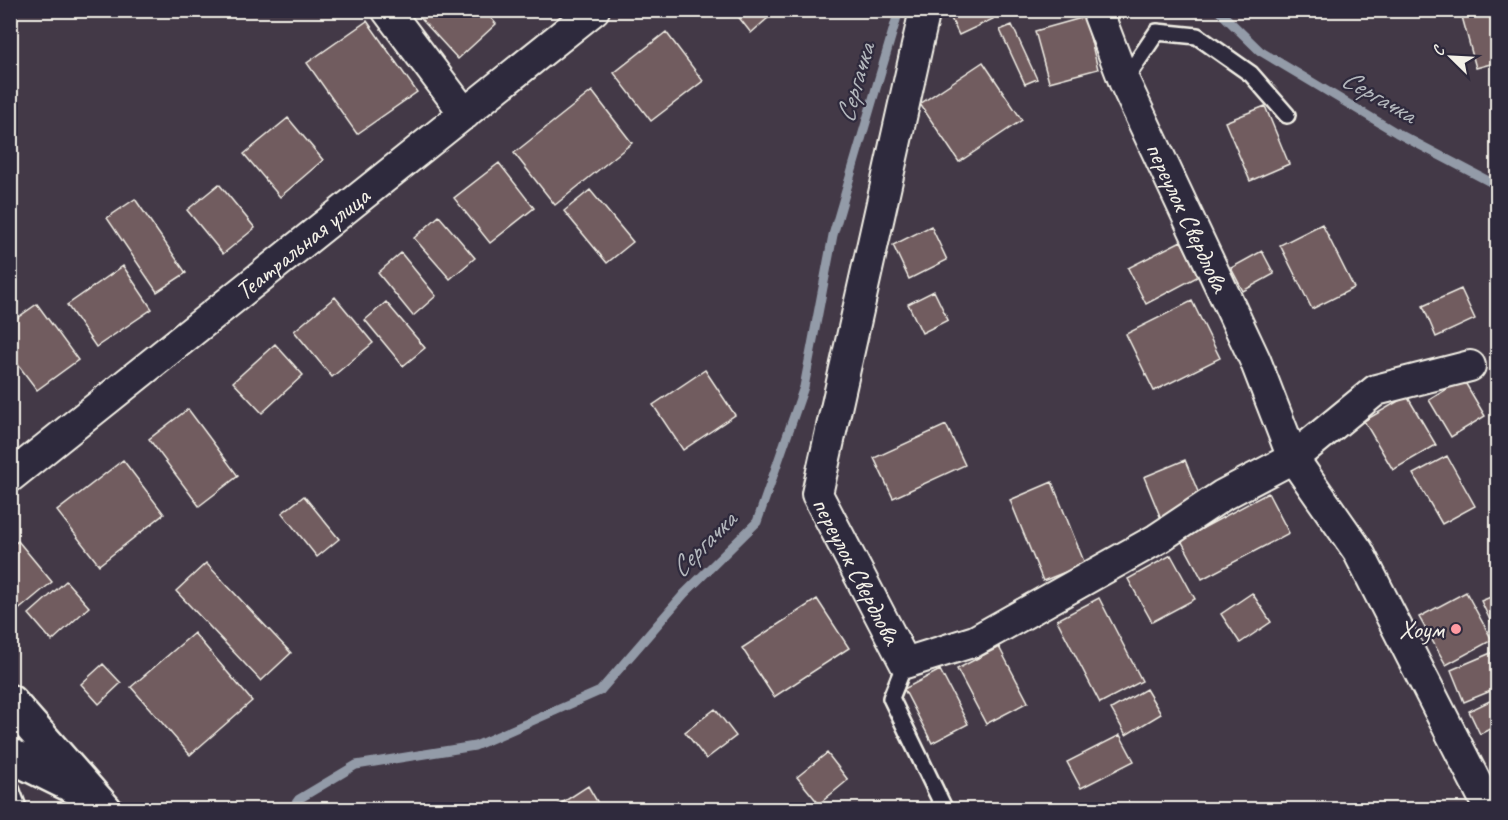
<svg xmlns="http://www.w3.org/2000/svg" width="1508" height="820" font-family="Caveat,sans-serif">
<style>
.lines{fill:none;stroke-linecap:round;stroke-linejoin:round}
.stream{stroke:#939ba8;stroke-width:9}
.building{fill:#715b5f;stroke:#f4f1e8;stroke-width:1.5}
.lane-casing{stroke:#f4f1e8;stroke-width:20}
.street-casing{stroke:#f4f1e8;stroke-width:34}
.secondary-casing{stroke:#f4f1e8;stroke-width:38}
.lane{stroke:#2f2a3d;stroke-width:15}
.street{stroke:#2f2a3d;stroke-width:30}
.secondary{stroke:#2f2a3d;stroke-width:33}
.poi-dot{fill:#ff9aa2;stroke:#2f2a3d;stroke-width:2}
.labels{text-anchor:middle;stroke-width:4.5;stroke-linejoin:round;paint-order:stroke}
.street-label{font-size:26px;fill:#f4f1e8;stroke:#2f2a3d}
.poi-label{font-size:26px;fill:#f4f1e8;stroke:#2f2a3d;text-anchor:end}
.water-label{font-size:27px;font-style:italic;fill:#b4b8bd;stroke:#2f2a3d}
</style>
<rect width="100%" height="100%" fill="#433947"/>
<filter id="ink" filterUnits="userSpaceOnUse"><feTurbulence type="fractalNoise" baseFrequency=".0167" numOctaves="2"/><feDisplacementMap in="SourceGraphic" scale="12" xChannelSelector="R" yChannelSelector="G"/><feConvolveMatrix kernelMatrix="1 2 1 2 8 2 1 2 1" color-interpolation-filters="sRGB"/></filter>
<g filter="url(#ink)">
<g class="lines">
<path class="stream" d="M 1218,10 L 1260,51 L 1397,133 L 1498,186
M 291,810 L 299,799 L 356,765 L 475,746 L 600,691 L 684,594 L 757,522 L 804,387 L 833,235 L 899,10"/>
</g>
<path class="building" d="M 413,10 L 484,10 L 496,24 L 458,59 Z
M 733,10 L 777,10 L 751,33 Z
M 947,10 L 989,10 L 993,19 L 959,35 Z
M 1469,10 L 1498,10 L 1498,62 L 1476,68 L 1461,13 Z
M 1085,17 L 1098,69 L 1049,82 L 1035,31 Z
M 367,21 L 417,92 L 357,134 L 307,63 Z
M 1012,25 L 1037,79 L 1025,84 L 1000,30 Z
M 666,32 L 703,81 L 651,121 L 614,73 Z
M 983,62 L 1022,120 L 959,162 L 920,104 Z
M 592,91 L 632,143 L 555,205 L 514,153 Z
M 1265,106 L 1289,164 L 1250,181 L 1225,122 Z
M 288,118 L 323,160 L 280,197 L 244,154 Z
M 499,163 L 534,208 L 490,243 L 454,198 Z
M 219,184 L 255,228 L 223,254 L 187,210 Z
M 590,190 L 633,242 L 607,263 L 564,211 Z
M 135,199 L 186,273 L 157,292 L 107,218 Z
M 439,216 L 475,258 L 450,279 L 414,238 Z
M 1322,224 L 1354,288 L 1312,309 L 1280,245 Z
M 931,226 L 947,260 L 909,279 L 893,245 Z
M 1181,241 L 1199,276 L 1146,304 L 1128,268 Z
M 1262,251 L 1274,274 L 1243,291 L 1231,268 Z
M 401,253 L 436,296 L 413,316 L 378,273 Z
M 123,266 L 152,309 L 96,347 L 67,305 Z
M 1461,289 L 1475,319 L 1436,337 L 1423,306 Z
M 934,291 L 948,320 L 922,333 L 908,304 Z
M 335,297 L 373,343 L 332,377 L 294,331 Z
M 1192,301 L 1220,358 L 1154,391 L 1126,334 Z
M 386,302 L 425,348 L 403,366 L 365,320 Z
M 37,304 L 78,360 L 37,390 L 10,354 L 10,323 Z
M 275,344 L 303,375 L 262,413 L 233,382 Z
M 705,370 L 735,415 L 683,450 L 653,405 Z
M 1463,379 L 1485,416 L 1451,437 L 1429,400 Z
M 1407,396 L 1436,445 L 1393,470 L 1364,421 Z
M 188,409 L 238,476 L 199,506 L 149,439 Z
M 946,425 L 965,465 L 893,498 L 874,458 Z
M 1447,456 L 1475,506 L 1442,524 L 1413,474 Z
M 123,460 L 164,514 L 99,565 L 57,511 Z
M 1185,460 L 1203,504 L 1162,521 L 1144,477 Z
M 1052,482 L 1085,564 L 1043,581 L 1010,500 Z
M 1268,493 L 1289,533 L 1202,579 L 1181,540 Z
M 304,496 L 339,539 L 317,557 L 282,513 Z
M 18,541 L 52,582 L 10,617 L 10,547 Z
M 1171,555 L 1195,599 L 1152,622 L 1128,579 Z
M 206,563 L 291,653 L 261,681 L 176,591 Z
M 66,581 L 89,607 L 52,641 L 29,614 Z
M 1466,592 L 1492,640 L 1446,665 L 1419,617 Z
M 1252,593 L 1271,622 L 1240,643 L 1221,614 Z
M 1498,594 L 1498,637 L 1481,601 Z
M 1099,598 L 1142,681 L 1100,703 L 1057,620 Z
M 817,599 L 849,648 L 774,697 L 742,648 Z
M 194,633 L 252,701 L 190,755 L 131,687 Z
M 999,647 L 1028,702 L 986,724 L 957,669 Z
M 1498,650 L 1498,688 L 1464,702 L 1451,670 Z
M 103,664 L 121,683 L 99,704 L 81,684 Z
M 940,670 L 968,724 L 932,743 L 904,689 Z
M 1146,689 L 1161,714 L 1126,735 L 1111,709 Z
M 1498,697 L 1498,725 L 1480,734 L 1469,711 Z
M 715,709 L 736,736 L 706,759 L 685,732 Z
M 1120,735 L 1134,761 L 1081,788 L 1067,762 Z
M 827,753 L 848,780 L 819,804 L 797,777 Z
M 588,786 L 602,810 L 551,810 Z"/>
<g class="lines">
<g class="lane-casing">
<path id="lane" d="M 1124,81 L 1157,32 L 1197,36 L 1251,74 L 1287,115
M 905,663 L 891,698 L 945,810
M 10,786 L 19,810"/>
</g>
<g class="street-casing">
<g id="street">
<path d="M 387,10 L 465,114"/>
<path id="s1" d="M 925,10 L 817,494 L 905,663 L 975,641 L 1157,539 L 1223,495 L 1293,458 L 1376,390 L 1470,366"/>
<path id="s2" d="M 1097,10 L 1124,81 L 1255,360 L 1293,458 L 1358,551 L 1490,810"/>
<path id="s3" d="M 10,477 L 594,10"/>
</g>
</g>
<g class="secondary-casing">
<path id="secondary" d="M 10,702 L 105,810
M 10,755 L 79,789"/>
</g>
<use href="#lane" class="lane"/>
<use href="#street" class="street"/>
<use href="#secondary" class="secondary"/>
</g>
</g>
<circle class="poi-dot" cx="1456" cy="629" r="6"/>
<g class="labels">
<g class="street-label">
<text dy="9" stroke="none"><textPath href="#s2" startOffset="226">переулок Свердлова</textPath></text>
<text dy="9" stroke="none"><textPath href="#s3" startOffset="374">Театральная улица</textPath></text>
<text dy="9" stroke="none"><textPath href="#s1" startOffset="582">переулок Свердлова</textPath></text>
</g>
<g class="poi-label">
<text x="1444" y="638">Хоум</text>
</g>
<g class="water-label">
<text transform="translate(855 83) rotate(-74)" y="9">Сергачка</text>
<text transform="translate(1379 96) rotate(30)" y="9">Сергачка</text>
<text transform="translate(703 544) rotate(-45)" y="9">Сергачка</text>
</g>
</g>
<rect width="1508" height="820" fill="none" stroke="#2f2a3d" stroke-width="36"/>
<rect x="18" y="18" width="1472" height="784" fill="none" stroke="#f4f1e8" stroke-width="2" filter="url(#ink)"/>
<g transform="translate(1451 57) rotate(294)" stroke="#2f2a3d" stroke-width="4.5" paint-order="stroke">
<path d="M0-4.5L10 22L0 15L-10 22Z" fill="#f4f1e8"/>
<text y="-9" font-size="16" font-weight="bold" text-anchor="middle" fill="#f4f1e8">С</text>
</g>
</svg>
